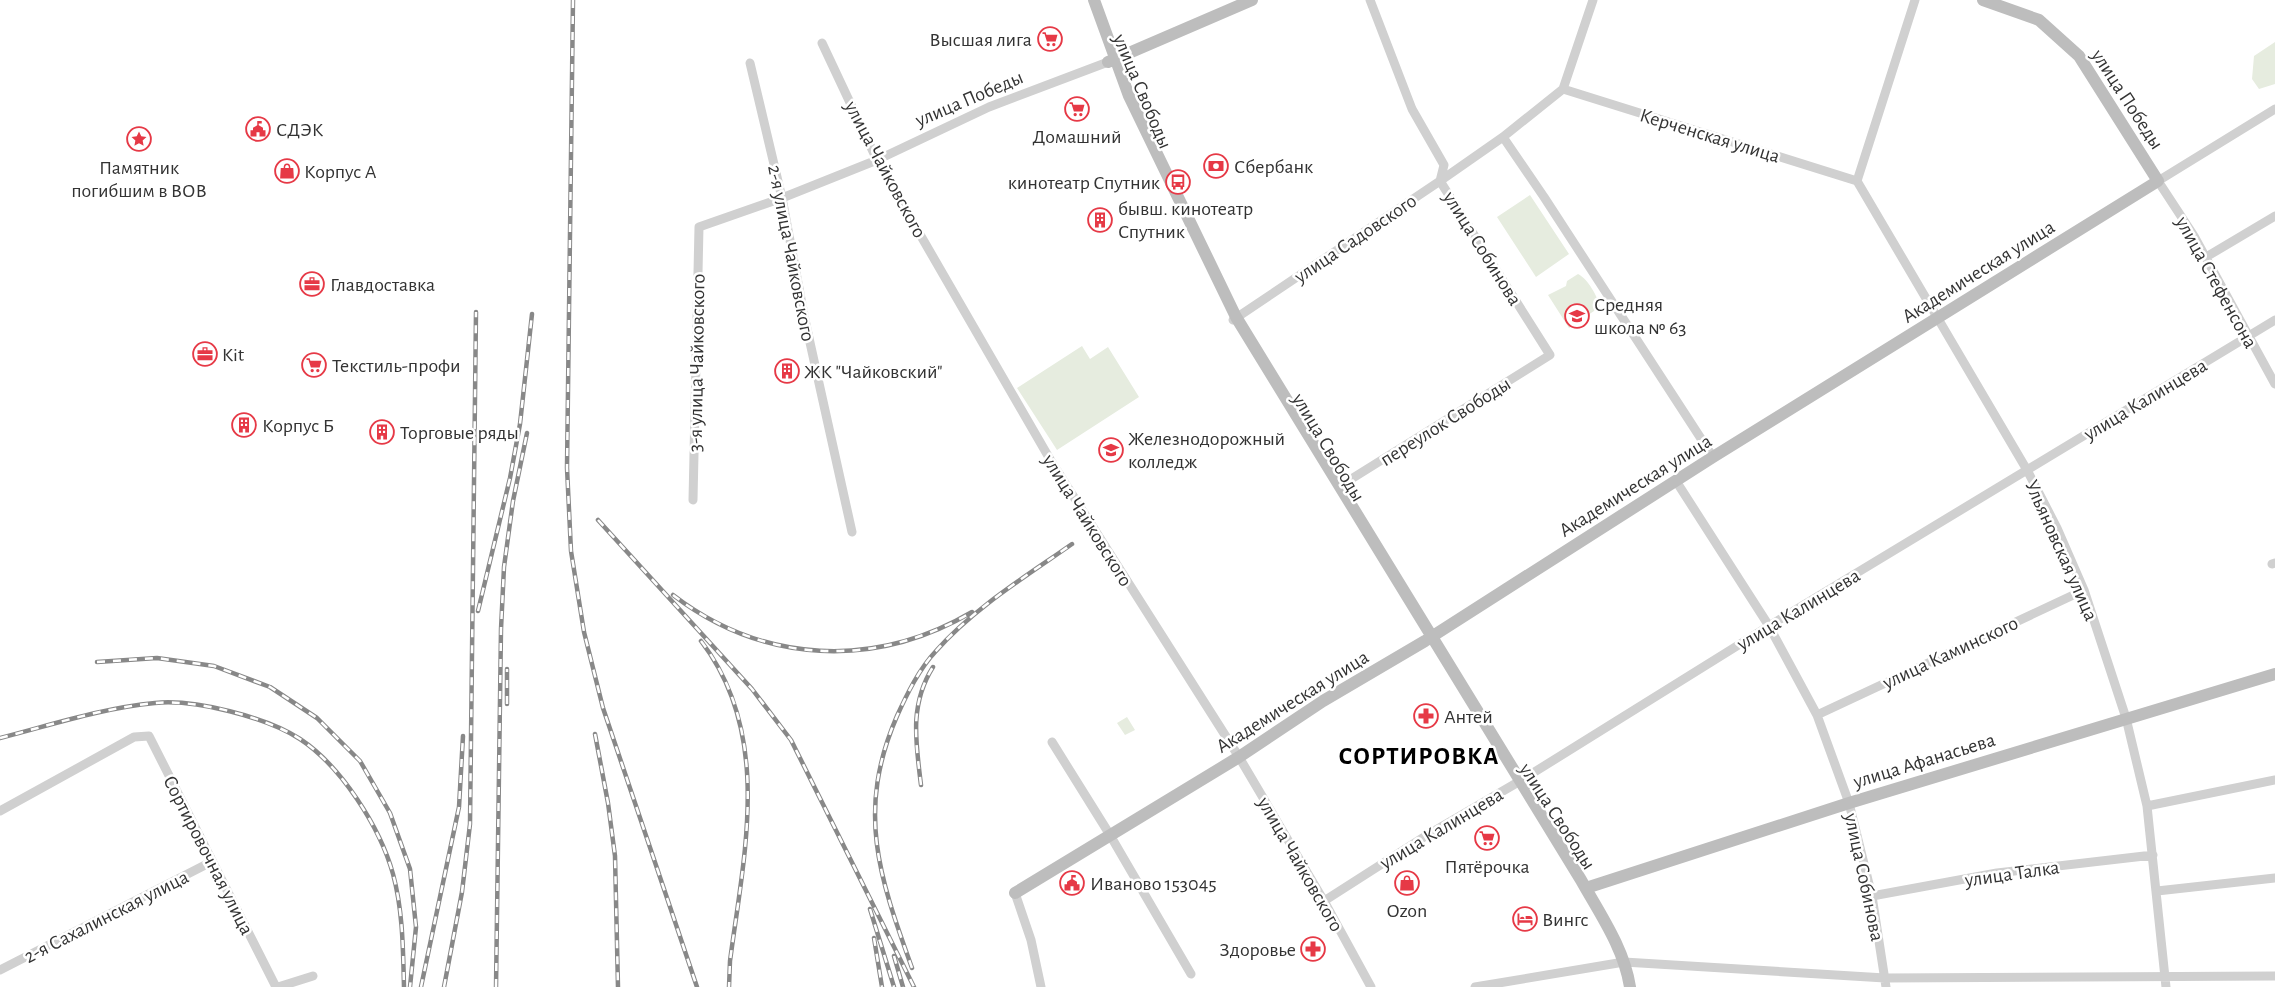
<svg xmlns="http://www.w3.org/2000/svg" width="2275" height="987" font-family="'Alegreya Sans',sans-serif">
<style>
.green{fill:#e6ecdf}
.lines{fill:none;stroke-linecap:round;stroke-linejoin:round}
.street{stroke:#d0d0d0;stroke-width:9}
.secondary{stroke:#bdbdbd;stroke-width:12}
.rail-casing{stroke:#888;stroke-width:4.5}
.rail{stroke:#fff;stroke-width:2.5;stroke-dasharray:8;stroke-linecap:butt}
.labels{text-anchor:middle;stroke-width:5;stroke-linejoin:round;paint-order:stroke}
.poi-label{font-size:20px;fill:#333;stroke:#fff;text-anchor:start}
.street-label{font-size:20px;fill:#333;stroke:#fff}
.district-label{font-size:25px;font-weight:bold;letter-spacing:1px;fill:#000;stroke:#fff}
</style>
<rect width="100%" height="100%" fill="#fff"/>
<path class="green" d="M 2275,42 L 2275,84 L 2259,89 L 2252,79 L 2254,56 Z
M 1530,195 L 1569,254 L 1536,277 L 1497,217 Z
M 1578,274 C 1588,279 1598,297 1600,307 L 1588,315 L 1584,314 L 1586,317 L 1569,328 L 1548,295 L 1566,286 L 1567,281 Z
M 1082,346 L 1090,359 L 1108,347 L 1139,397 L 1057,450 L 1017,388 Z
M 1127,717 L 1135,730 L 1125,735 L 1117,723 Z"/>
<g class="lines">
<path class="street" d="M 822,43 L 877,160 L 1051,461 L 1239,757 L 1324,901 L 1371,987
M 750,63 L 782,198 L 805,320 L 852,532
M 1563,89 L 1857,181
M 2275,109 L 2158,181 L 2194,236 L 2275,384
M 1503,137 L 1544,197 L 1713,457
M 1857,181 L 2027,470 L 2057,528 L 2084,590 L 2126,718 L 2147,806 L 2166,987
M 1857,181 L 1915,0
M 2206,257 L 2275,216
M 1233,320 L 1440,181 L 1503,137 L 1563,89 L 1593,0
M 1676,481 L 1769,626 L 1817,715 L 1849,803 L 1872,896 L 1886,987
M 1340,486 L 1550,355 L 1440,181 L 1444,165 L 1412,109 L 1370,0
M 693,500 L 699,227 L 782,198 L 877,160 L 989,107 L 1108,62
M 2272,564 L 2275,563
M 1817,715 L 2084,590
M 1052,742 L 1110,835 L 1191,974
M 2147,806 L 2275,780
M 0,811 L 134,737 L 149,736 L 276,987
M 2157,891 L 2275,878
M 1015,893 L 1031,940 L 1041,987
M 1872,896 L 1997,873 L 2153,855
M 1324,901 L 1424,837 L 1520,781 L 1769,626 L 2275,320
M 0,970 L 211,862
M 278,987 L 313,976
M 1475,987 L 1624,962 L 1885,978 L 2275,976"/>
<path class="secondary" d="M 1094,0 L 1129,96 L 1236,317 L 1581,880 C 1600,914 1624,948 1630,987
M 1108,62 L 1252,0
M 1586,888 L 1849,803 L 2275,674
M 1015,893 L 1239,757 L 1323,701 L 1425,641 L 1713,457 L 2158,181 L 2079,56 L 2039,20 L 1983,0"/>
<g class="rail-casing">
<path id="rail" d="M 573,0 L 567,468 L 571,551 L 584,632 L 603,708 L 697,987
M 598,520 L 752,689 L 791,740 L 914,987
M 673,595 C 763,664 875,669 972,612
M 478,611 L 510,478 L 520,424 L 532,314
M 701,641 C 773,735 744,854 730,961 L 729,987
M 97,662 L 157,658 L 214,666 L 270,687 L 317,718 L 360,761 L 390,813 L 410,869 L 416,927 L 410,987
M 507,704 L 507,669
M 595,734 L 608,803 L 615,856 L 618,987
M 0,738 C 51,725 102,708 155,703 C 195,699 266,717 300,739 C 341,766 380,827 393,874 C 403,911 403,949 404,987
M 921,785 C 916,743 909,705 933,667
M 870,909 L 894,987
M 874,938 L 882,987
M 894,956 L 903,987
M 912,968 C 879,876 856,811 897,716 C 907,694 919,669 936,651 C 974,608 1025,577 1072,544
M 421,987 L 459,807 L 463,736
M 444,987 L 462,892 L 470,824 L 476,312
M 496,987 L 501,629 L 504,567 L 513,501 L 527,433"/>
</g>
<use href="#rail" class="rail"/>
</g>
<defs>
<g id="supermarket-ring" transform="scale(1.25)"><circle r="9.5" fill="#fff" stroke="#e63946" stroke-width="1.5"/><path d="M-6-5.5h2.5l.6 2H6L4.5 2H-2.5L-4.4-4H-6ZM-1.5 3.2a1.3 1.3 0 1 0 .1 0ZM3 3.2a1.3 1.3 0 1 0 .1 0Z" fill="#e63946"/></g>
<g id="civic-ring" transform="scale(1.25)"><circle r="9.5" fill="#fff" stroke="#e63946" stroke-width="1.5"/><path d="M-.6-6.5H3V-4.5H.6V-3L4-1V1h2V6H-6V1h2V-1L-.6-3ZM-1.2 2.5V6h2.4V2.5Z" fill="#e63946"/></g>
<g id="sight-ring" transform="scale(1.25)"><circle r="9.5" fill="#fff" stroke="#e63946" stroke-width="1.5"/><path d="M0-6L1.8-2.2L6-1.7L2.9 1.2L3.7 5.4L0 3.3L-3.7 5.4L-2.9 1.2L-6-1.7L-1.8-2.2Z" fill="#e63946"/></g>
<g id="bank-ring" transform="scale(1.25)"><circle r="9.5" fill="#fff" stroke="#e63946" stroke-width="1.5"/><path d="M-6-4H6V4H-6ZM0-2.3a2.3 2.3 0 1 0 0 4.6a2.3 2.3 0 1 0 0-4.6Z" fill="#e63946"/></g>
<g id="shop-ring" transform="scale(1.25)"><circle r="9.5" fill="#fff" stroke="#e63946" stroke-width="1.5"/><path d="M-5-2.5h2.3a2.7 3.5 0 0 1 5.4 0H5L5.5 6h-11ZM-1.5-2.5h3a1.5 2.3 0 0 0-3 0Z" fill="#e63946"/></g>
<g id="bus-ring" transform="scale(1.25)"><circle r="9.5" fill="#fff" stroke="#e63946" stroke-width="1.5"/><path d="M-5-6H5V4H4V6H2V4H-2V6H-4V4H-5ZM-3.5-4V0h7V-4ZM-3.5 1.2v1.5H-2V1.2ZM2 1.2v1.5H3.5V1.2Z" fill="#e63946"/></g>
<g id="building-ring" transform="scale(1.25)"><circle r="9.5" fill="#fff" stroke="#e63946" stroke-width="1.5"/><path d="M-4-6H4V6H1V3H-1V6H-4ZM-2.5-4.3h1.7v1.8h-1.7ZM.8-4.3h1.7v1.8H.8ZM-2.5-1h1.7V.8h-1.7ZM.8-1h1.7V.8H.8Z" fill="#e63946"/></g>
<g id="office-ring" transform="scale(1.25)"><circle r="9.5" fill="#fff" stroke="#e63946" stroke-width="1.5"/><path d="M-6-3h4V-5.5h4V-3h4V5H-6ZM-1-4.5V-3h2v-1.5ZM-6 0V1H6V0Z" fill="#e63946"/></g>
<g id="school-ring" transform="scale(1.25)"><circle r="9.5" fill="#fff" stroke="#e63946" stroke-width="1.5"/><path d="M0-5L7-2L0 1L-7-2ZM-4 1L0 2.5L4 1V4Q0 6-4 4Z" fill="#e63946"/></g>
<g id="university-ring" transform="scale(1.25)"><circle r="9.5" fill="#fff" stroke="#e63946" stroke-width="1.5"/><path d="M0-5L7-2L0 1L-7-2ZM-4 1L0 2.5L4 1V4Q0 6-4 4Z" fill="#e63946"/></g>
<g id="pharmacy-ring" transform="scale(1.25)"><circle r="9.5" fill="#fff" stroke="#e63946" stroke-width="1.5"/><path d="M-2-6h4v4h4v4h-4v4h-4v-4h-4v-4h4Z" fill="#e63946"/></g>
<g id="hotel-ring" transform="scale(1.25)"><circle r="9.5" fill="#fff" stroke="#e63946" stroke-width="1.5"/><path d="M-6-4.5h1.5V1H6V5H4.5V3h-9V5H-6ZM-4 0a1.8 1.8 0 1 1 3.6 0ZM.5 0V-2.5h3Q6-2.5 6 0Z" fill="#e63946"/></g>
</defs>
<g fill-rule="evenodd">
<use href="#supermarket-ring" x="1050" y="39"/>
<use href="#supermarket-ring" x="1077" y="109"/>
<use href="#civic-ring" x="258" y="129"/>
<use href="#sight-ring" x="139" y="139"/>
<use href="#bank-ring" x="1216" y="166"/>
<use href="#shop-ring" x="287" y="171"/>
<use href="#bus-ring" x="1178" y="182"/>
<use href="#building-ring" x="1100" y="220"/>
<use href="#office-ring" x="312" y="284"/>
<use href="#school-ring" x="1577" y="316"/>
<use href="#office-ring" x="205" y="354"/>
<use href="#supermarket-ring" x="314" y="365"/>
<use href="#building-ring" x="787" y="371"/>
<use href="#building-ring" x="244" y="425"/>
<use href="#building-ring" x="382" y="432"/>
<use href="#university-ring" x="1111" y="450"/>
<use href="#pharmacy-ring" x="1426" y="716"/>
<use href="#supermarket-ring" x="1487" y="838"/>
<use href="#civic-ring" x="1072" y="883"/>
<use href="#shop-ring" x="1407" y="883"/>
<use href="#hotel-ring" x="1525" y="919"/>
<use href="#pharmacy-ring" x="1313" y="949"/>
</g>
<g class="labels">
<g class="poi-label">
<text x="1032" y="46" text-anchor="end">Высшая лига</text>
<text x="276" y="136">СДЭК</text>
<text x="1077" y="143" text-anchor="middle">Домашний</text>
<text x="1234" y="173">Сбербанк</text>
<text x="139" y="174" text-anchor="middle">Памятник<tspan x="139" dy="23">погибшим в ВОВ</tspan></text>
<text x="304" y="178">Корпус А</text>
<text x="1160" y="189" text-anchor="end">кинотеатр Спутник</text>
<text x="1118" y="215">бывш. кинотеатр<tspan x="1118" dy="23">Спутник</tspan></text>
<text x="330" y="291">Главдоставка</text>
<text x="1594" y="311">Средняя<tspan x="1594" dy="23">школа № 63</tspan></text>
<text x="222" y="361">Kit</text>
<text x="332" y="372">Текстиль-профи</text>
<text x="804" y="378">ЖК "Чайковский"</text>
<text x="262" y="432">Корпус Б</text>
<text x="400" y="439">Торговые ряды</text>
<text x="1128" y="445">Железнодорожный<tspan x="1128" dy="23">колледж</tspan></text>
<text x="1444" y="723">Антей</text>
<text x="1487" y="873" text-anchor="middle">Пятёрочка</text>
<text x="1090" y="890">Иваново 153045</text>
<text x="1407" y="917" text-anchor="middle">Ozon</text>
<text x="1542" y="926">Вингс</text>
<text x="1296" y="956" text-anchor="end">Здоровье</text>
</g>
<g class="street-label">
<text transform="translate(1143 91) rotate(67)" y="7">улица Свободы</text>
<text transform="translate(969 98) rotate(-23)" y="7">улица Победы</text>
<text transform="translate(2128 99) rotate(57)" y="7">улица Победы</text>
<text transform="translate(1710 135) rotate(17)" y="7">Керченская улица</text>
<text transform="translate(886 169) rotate(62)" y="7">улица Чайковского</text>
<text transform="translate(1355 238) rotate(-34)" y="7">улица Садовского</text>
<text transform="translate(1483 248) rotate(58)" y="7">улица Собинова</text>
<text transform="translate(792 253) rotate(79)" y="7">2-я улица Чайковского</text>
<text transform="translate(1978 271) rotate(-32)" y="7">Академическая улица</text>
<text transform="translate(2217 282) rotate(61)" y="7">улица Стефенсона</text>
<text transform="translate(696 363) rotate(-89)" y="7">3-я улица Чайковского</text>
<text transform="translate(2145 399) rotate(-31)" y="7">улица Калинцева</text>
<text transform="translate(1445 421) rotate(-32)" y="7">переулок Свободы</text>
<text transform="translate(1329 447) rotate(59)" y="7">улица Свободы</text>
<text transform="translate(1635 485) rotate(-32)" y="7">Академическая улица</text>
<text transform="translate(1088 520) rotate(58)" y="7">улица Чайковского</text>
<text transform="translate(2062 550) rotate(66)" y="7">Ульяновская улица</text>
<text transform="translate(1798 609) rotate(-31)" y="7">улица Калинцева</text>
<text transform="translate(1950 652) rotate(-25)" y="7">улица Каминского</text>
<text transform="translate(1292 701) rotate(-32)" y="7">Академическая улица</text>
<text transform="translate(1924 760) rotate(-17)" y="7">улица Афанасьева</text>
<text transform="translate(1558 816) rotate(57)" y="7">улица Свободы</text>
<text transform="translate(1441 828) rotate(-31)" y="7">улица Калинцева</text>
<text transform="translate(209 855) rotate(63)" y="7">Сортировочная улица</text>
<text transform="translate(1301 864) rotate(60)" y="7">улица Чайковского</text>
<text transform="translate(2012 873) rotate(-8)" y="7">улица Талка</text>
<text transform="translate(1865 877) rotate(78)" y="7">улица Собинова</text>
<text transform="translate(106 916) rotate(-27)" y="7">2-я Сахалинская улица</text>
</g>
<g class="district-label">
<text x="1419" y="764">СОРТИРОВКА</text>
</g>
</g>
</svg>
